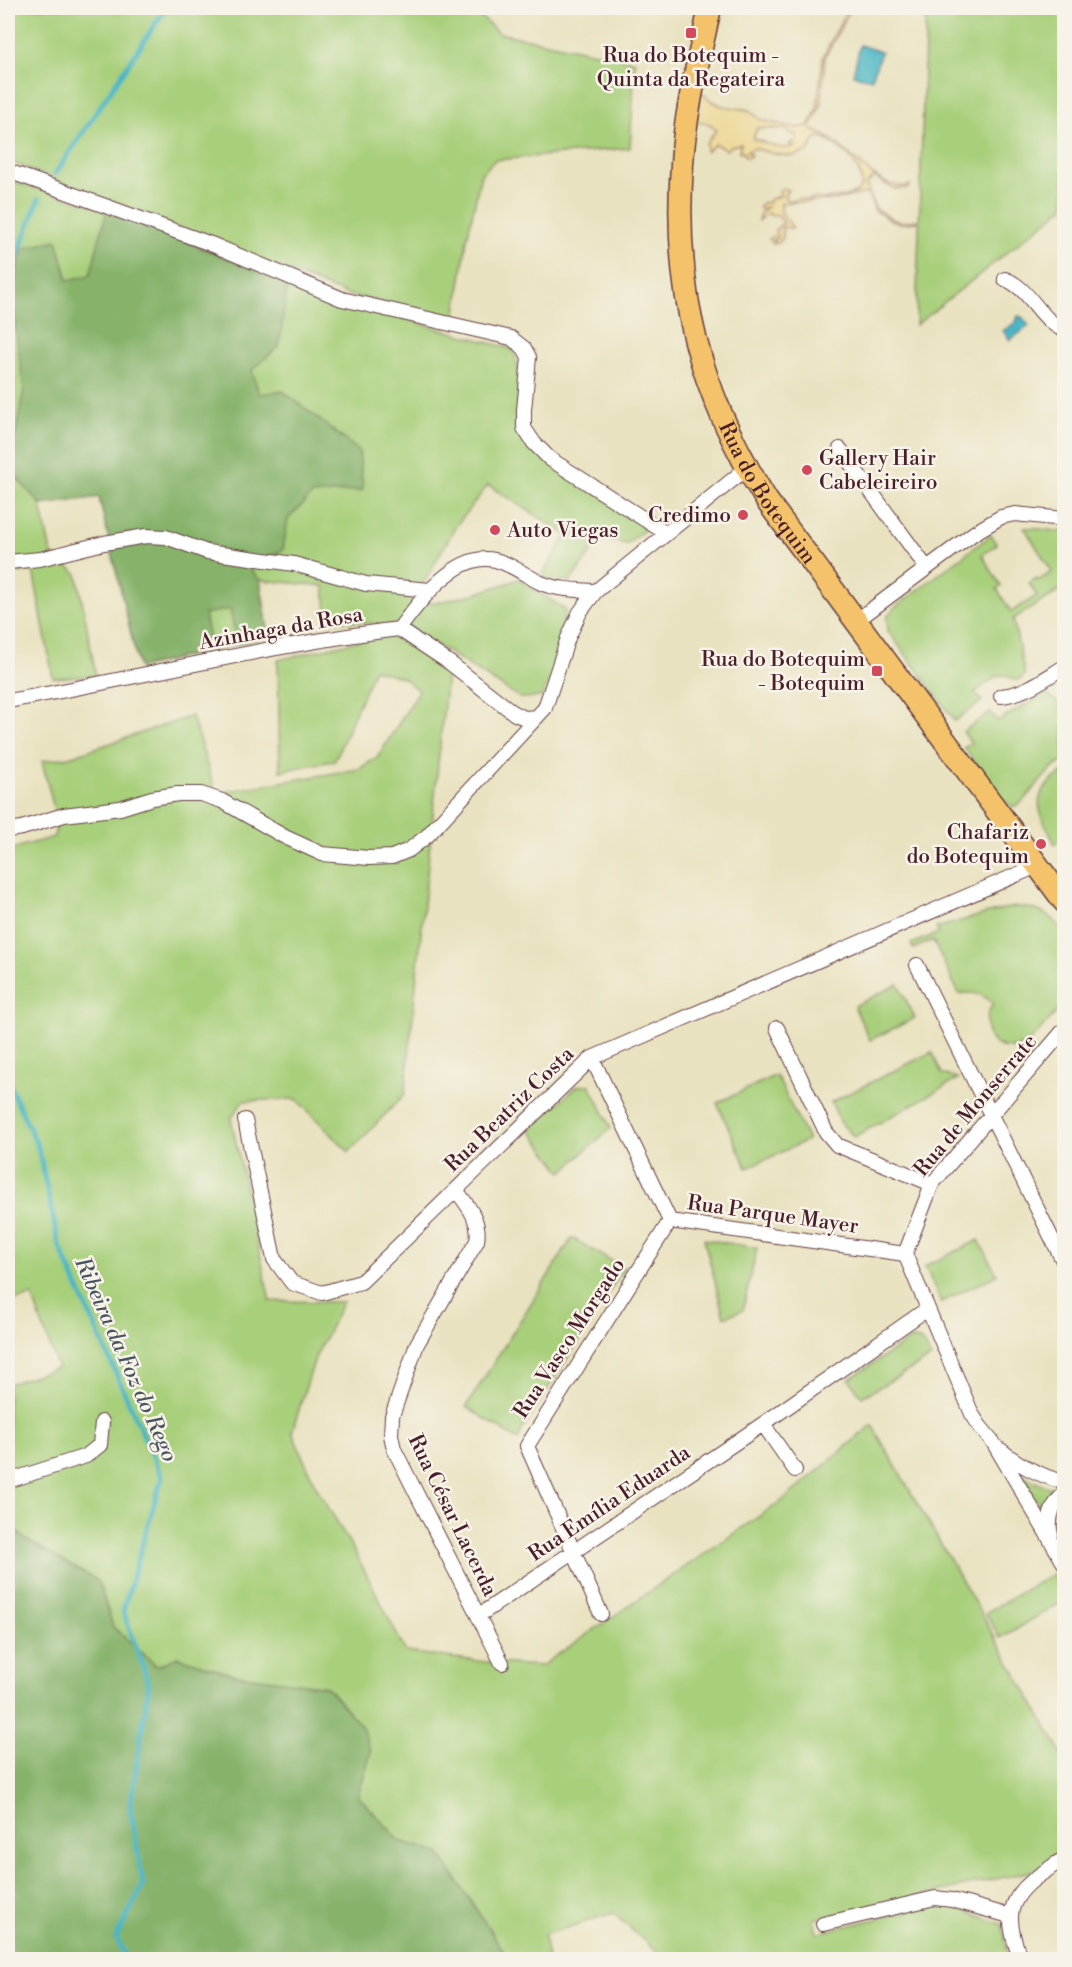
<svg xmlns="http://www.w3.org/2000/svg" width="1072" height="1967" font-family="'Libre Bodoni',serif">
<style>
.green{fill:#a8cf7a;stroke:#797752;stroke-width:1.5}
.forest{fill:#86b26a;stroke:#68684a;stroke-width:1.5}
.sand{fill:#eeda9e;stroke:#9c7c64;stroke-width:1.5;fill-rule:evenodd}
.water{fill:#48b6c4;stroke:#496a78;stroke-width:1.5}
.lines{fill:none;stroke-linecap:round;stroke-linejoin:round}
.stream{stroke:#48b6c4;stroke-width:5}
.minor-casing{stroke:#623c41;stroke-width:16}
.primary-casing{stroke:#623c41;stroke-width:25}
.minor{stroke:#fff;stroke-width:14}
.primary{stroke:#f3c26a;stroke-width:22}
.poi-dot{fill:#d1495b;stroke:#f7f3e8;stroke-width:2}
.labels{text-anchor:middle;stroke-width:5;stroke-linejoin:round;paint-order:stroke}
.poi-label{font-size:21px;fill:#4a1f2b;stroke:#f7f3e8;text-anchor:end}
.street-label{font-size:21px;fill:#4a1f2b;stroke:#f7f3e8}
.water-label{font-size:22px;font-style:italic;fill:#495461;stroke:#f7f3e8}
</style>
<rect width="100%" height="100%" fill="#f7f3e8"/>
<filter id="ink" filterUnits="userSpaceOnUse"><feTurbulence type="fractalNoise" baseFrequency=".0167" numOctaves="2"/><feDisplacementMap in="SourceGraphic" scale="12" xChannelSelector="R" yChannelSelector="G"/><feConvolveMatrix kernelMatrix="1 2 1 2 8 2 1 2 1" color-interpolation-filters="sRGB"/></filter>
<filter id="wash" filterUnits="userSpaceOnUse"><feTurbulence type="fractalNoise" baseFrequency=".008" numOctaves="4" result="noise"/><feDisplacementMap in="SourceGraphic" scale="24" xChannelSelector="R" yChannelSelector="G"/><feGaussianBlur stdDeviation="1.35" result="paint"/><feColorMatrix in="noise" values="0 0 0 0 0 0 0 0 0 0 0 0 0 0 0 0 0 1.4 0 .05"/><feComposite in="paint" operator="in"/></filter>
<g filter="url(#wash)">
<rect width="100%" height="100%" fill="#e9e2c0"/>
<path class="green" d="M 8,8 L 471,8 L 499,33 L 635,61 L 630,148 L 495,160 L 481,174 L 467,239 L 455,318 L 348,295 L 8,161 Z
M 926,8 L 1064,8 L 1064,207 L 916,325 Z
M 8,180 L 123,214 L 288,283 L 426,325 L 512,349 C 523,371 518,403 517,427 L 547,460 L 648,527 L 627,544 L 600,539 L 570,582 L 541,577 L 567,535 L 488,485 L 456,526 L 415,598 L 434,603 L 474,594 L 519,579 L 566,610 L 553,676 L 541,697 L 520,698 L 407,626 L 328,620 L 324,586 L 260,580 L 269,636 L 139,668 L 99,497 L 41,505 L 51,553 L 77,574 L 96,676 L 53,678 L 33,570 L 8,574 Z
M 1024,527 L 1064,532 L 1064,588 L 1013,619 L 1025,675 L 1018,680 L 1003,675 L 997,676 L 975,692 L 982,701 L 955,721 L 888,631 L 887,617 L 894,608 L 991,535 L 997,544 L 982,555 L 1001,586 L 997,589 L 1011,612 L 1037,596 L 1029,583 L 1036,578 L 1038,581 L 1052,572 Z
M 387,634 L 448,664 L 405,1094 L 349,1152 L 296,1099 L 243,1101 L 231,1119 L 270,1301 L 343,1302 L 315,1358 L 292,1432 L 315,1485 L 356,1554 L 406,1652 L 494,1663 L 541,1666 L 787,1497 L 872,1425 L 1064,1757 L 1064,1851 L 1037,1870 L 814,1919 L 817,1933 L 943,1903 L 1002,1924 L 1008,1954 L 1012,1959 L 661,1959 L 660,1955 L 613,1913 L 544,1935 L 548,1959 L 509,1959 L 439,1854 L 400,1841 L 358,1796 L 371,1752 L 327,1687 L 236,1675 L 178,1657 L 157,1666 L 113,1627 L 98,1581 L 26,1540 L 8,1523 L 8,1384 L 58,1368 L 32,1296 L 8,1302 L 8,850 L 54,837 L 57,821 L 42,761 L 69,757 L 192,716 L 216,793 L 359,769 L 378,757 L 419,691 L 403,678 L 374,669 L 335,760 L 280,771 L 278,660 Z
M 1046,693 L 1064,707 L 1064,761 L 1052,768 L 1021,803 L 1013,807 L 1004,801 L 964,748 L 971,743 L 963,732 L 990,712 L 998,721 Z
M 1064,772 L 1064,839 L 1055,844 C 1039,811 1026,795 1064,772 Z
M 1017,907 C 1038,907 1051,915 1064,932 L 1064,1004 L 1029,1042 C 998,1060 975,1034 993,1003 C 983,994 973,991 959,994 L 933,940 L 913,949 L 911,944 L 939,933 L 936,928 L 1003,909 Z
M 898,984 L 915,1018 L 870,1040 L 854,1006 Z
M 932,1052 L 942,1074 L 958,1079 L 854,1137 L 841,1123 L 831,1102 Z
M 776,1075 L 808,1140 L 747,1168 L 717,1103 Z
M 590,1085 L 611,1128 L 562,1172 L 530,1130 L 577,1086 Z
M 572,1238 L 624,1268 L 522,1430 L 518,1440 L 466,1407 Z
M 704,1239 L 757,1248 L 743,1310 L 724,1317 Z
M 979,1240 L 997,1275 L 941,1302 L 925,1266 Z
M 911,1339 C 924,1338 926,1347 931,1358 L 862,1397 L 849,1379 Z
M 1022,1475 L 1039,1484 L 1057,1490 L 1049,1499 L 1043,1511 Z
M 1053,1574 L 1064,1594 L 1064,1601 L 1000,1638 L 985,1613 Z"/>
<path class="forest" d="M 107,210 L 288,283 L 279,346 L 252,370 L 259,394 L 283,391 L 359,451 L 363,490 L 312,495 L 288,519 L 283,550 L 248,567 L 260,580 L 269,636 L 237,644 L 230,609 L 204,614 L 211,650 L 139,668 L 99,497 L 41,505 L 9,469 L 24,389 L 12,304 L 15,277 L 22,249 L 57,240 L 68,280 L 90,275 Z
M 8,1523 L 26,1540 L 98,1581 L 113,1627 L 157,1666 L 178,1657 L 236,1675 L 327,1687 L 362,1727 L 371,1752 L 358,1796 L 400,1841 L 439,1853 L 509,1959 L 8,1959 Z"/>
<path class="sand" d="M 848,8 L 851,8 L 825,57 L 821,105 L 810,129 C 820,133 830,138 839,145 C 856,159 885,194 910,185 L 909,188 L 894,189 L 874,177 L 866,185 L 876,209 L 894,220 L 902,222 L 918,220 L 918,222 L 901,223 L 891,220 L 875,211 L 869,196 L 866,193 L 835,200 L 781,203 L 781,212 L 793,228 L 782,227 L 783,238 L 778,243 L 773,244 L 779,235 L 772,242 L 769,239 L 777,233 L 775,230 L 784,222 L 775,214 L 772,216 L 768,213 L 758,221 L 760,214 L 767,207 L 760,209 L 759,206 L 762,203 L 769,202 L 770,199 L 781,196 L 779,191 L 783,188 L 788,190 L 785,194 L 785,199 L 793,201 L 798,198 L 808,200 L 815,198 L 824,199 L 843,197 L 857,192 L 862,186 C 861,161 842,148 821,137 L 816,138 L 808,152 C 802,152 800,155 794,156 C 781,156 768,153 755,148 L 747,152 L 751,155 L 748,158 L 745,157 L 744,153 L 739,151 L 741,144 L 731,146 L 727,150 L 715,144 L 706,152 L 706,144 L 716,130 C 712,123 703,122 696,123 L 701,92 L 710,100 L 722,106 L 749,110 L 761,120 L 797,128 L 808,126 L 817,109 L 823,57 ZM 757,128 L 786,129 L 791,134 L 797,135 L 797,140 L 789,144 L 791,146 L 796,146 C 781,152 768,143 753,139 Z"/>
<path class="water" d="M 860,45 L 881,52 L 872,79 L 853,75 Z
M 1018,316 L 1022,317 L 1029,326 L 1010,340 L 1003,331 L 1016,322 Z"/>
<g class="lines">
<path class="stream" d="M 55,174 L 166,8
M 8,279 L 39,199
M 8,1082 L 38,1147 L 59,1245 L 162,1477 L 123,1611 L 149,1684 L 130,1807 L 143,1885 L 116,1938 L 128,1960"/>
</g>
</g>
<g filter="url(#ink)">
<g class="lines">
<g class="minor-casing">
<path id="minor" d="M 8,171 L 211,244 L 342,299 L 511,338 L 524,348 L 529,357 L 524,410 L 524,428 L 534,443 L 550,459 L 666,533
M 1005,279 C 1031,289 1039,320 1064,330
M 840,449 L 926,567
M 8,562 L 40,559 L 104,543 L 146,536 L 166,537 L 207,552 L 294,564 L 366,584 L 430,590
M 856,621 L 974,533 L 1001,517 L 1015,514 L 1064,519
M 399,629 C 419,602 456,551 495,560 C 512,564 526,576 541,583 C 558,590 578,590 596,591
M 1001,696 C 1025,694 1044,679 1064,667
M 8,701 C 138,678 267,645 399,629 L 450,663 L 515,714 L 525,718 L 537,717
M 8,830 L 22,828 L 64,815 L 120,808 L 152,798 L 178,794 L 201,794 L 222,801 L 285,837 L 322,854 L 369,858 L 392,857 L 409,850 L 427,836 L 545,708 L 568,638 L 580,612 L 596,591 L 747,468
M 917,965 L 1064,1263
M 777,1028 L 826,1132 L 837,1145 L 932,1184
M 1064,1030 L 932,1184 L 905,1254 L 972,1414 L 979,1425 L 993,1442 L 1064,1563
M 592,1058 L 670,1221
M 245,1120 L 274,1259 L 292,1283 L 322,1293 L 361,1282 L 592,1058 L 1037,866
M 456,1190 C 467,1205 481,1220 477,1241 L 417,1344 L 392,1416 L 391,1435 L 394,1449 L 502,1663
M 670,1221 L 905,1254
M 763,1424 L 795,1470
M 1001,1450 C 1020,1466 1040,1476 1064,1482
M 8,1481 L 86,1456 L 100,1445 L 102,1422
M 1051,1535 C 1047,1518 1052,1505 1064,1494
M 601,1614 L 527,1446 L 670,1221
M 478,1616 L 763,1424 L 927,1309
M 823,1924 L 935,1898 L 952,1900 L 1010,1916
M 1021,1960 C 1006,1921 1004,1900 1041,1874 C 1049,1869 1056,1863 1064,1859"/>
</g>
<g class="primary-casing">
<g id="primary">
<path id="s1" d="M 710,8 C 699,58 685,112 682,164 C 673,293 699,392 767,501 L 1064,901"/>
</g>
</g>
<use href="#minor" class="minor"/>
<use href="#primary" class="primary"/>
</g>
</g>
<g class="poi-dot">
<rect x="685" y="27" width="12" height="12" rx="3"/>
<circle cx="807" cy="470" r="6"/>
<circle cx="743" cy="515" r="6"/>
<circle cx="495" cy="530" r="6"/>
<rect x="871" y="665" width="12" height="12" rx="3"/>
<circle cx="1041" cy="844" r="6"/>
</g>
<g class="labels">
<g class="poi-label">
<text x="691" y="62" text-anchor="middle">Rua do Botequim -<tspan x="691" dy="24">Quinta da Regateira</tspan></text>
<text x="819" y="465" text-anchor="start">Gallery Hair<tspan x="819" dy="24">Cabeleireiro</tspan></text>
<text x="731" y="522">Credimo</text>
<text x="507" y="537" text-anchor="start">Auto Viegas</text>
<text x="865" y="666">Rua do Botequim<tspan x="865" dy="24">- Botequim</tspan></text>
<text x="1029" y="839">Chafariz<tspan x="1029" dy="24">do Botequim</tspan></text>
</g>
<g class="street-label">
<text dy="7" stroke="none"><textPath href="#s1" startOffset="506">Rua do Botequim</textPath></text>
<text transform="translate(281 628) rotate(-10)" y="7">Azinhaga da Rosa</text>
<text transform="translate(975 1105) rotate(-50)" y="7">Rua de Monserrate</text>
<text transform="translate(509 1109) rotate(-44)" y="7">Rua Beatriz Costa</text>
<text transform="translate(773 1214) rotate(8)" y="7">Rua Parque Mayer</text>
<text transform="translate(569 1338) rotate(-57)" y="7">Rua Vasco Morgado</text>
<text transform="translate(609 1503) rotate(-34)" y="7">Rua Emília Eduarda</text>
<text transform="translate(453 1515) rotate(64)" y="7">Rua César Lacerda</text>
</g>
<g class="water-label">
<text transform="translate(127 1359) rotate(66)" y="8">Ribeira da Foz do Rego</text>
</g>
</g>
<rect width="1072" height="1967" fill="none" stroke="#f7f3e8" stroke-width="30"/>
</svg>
